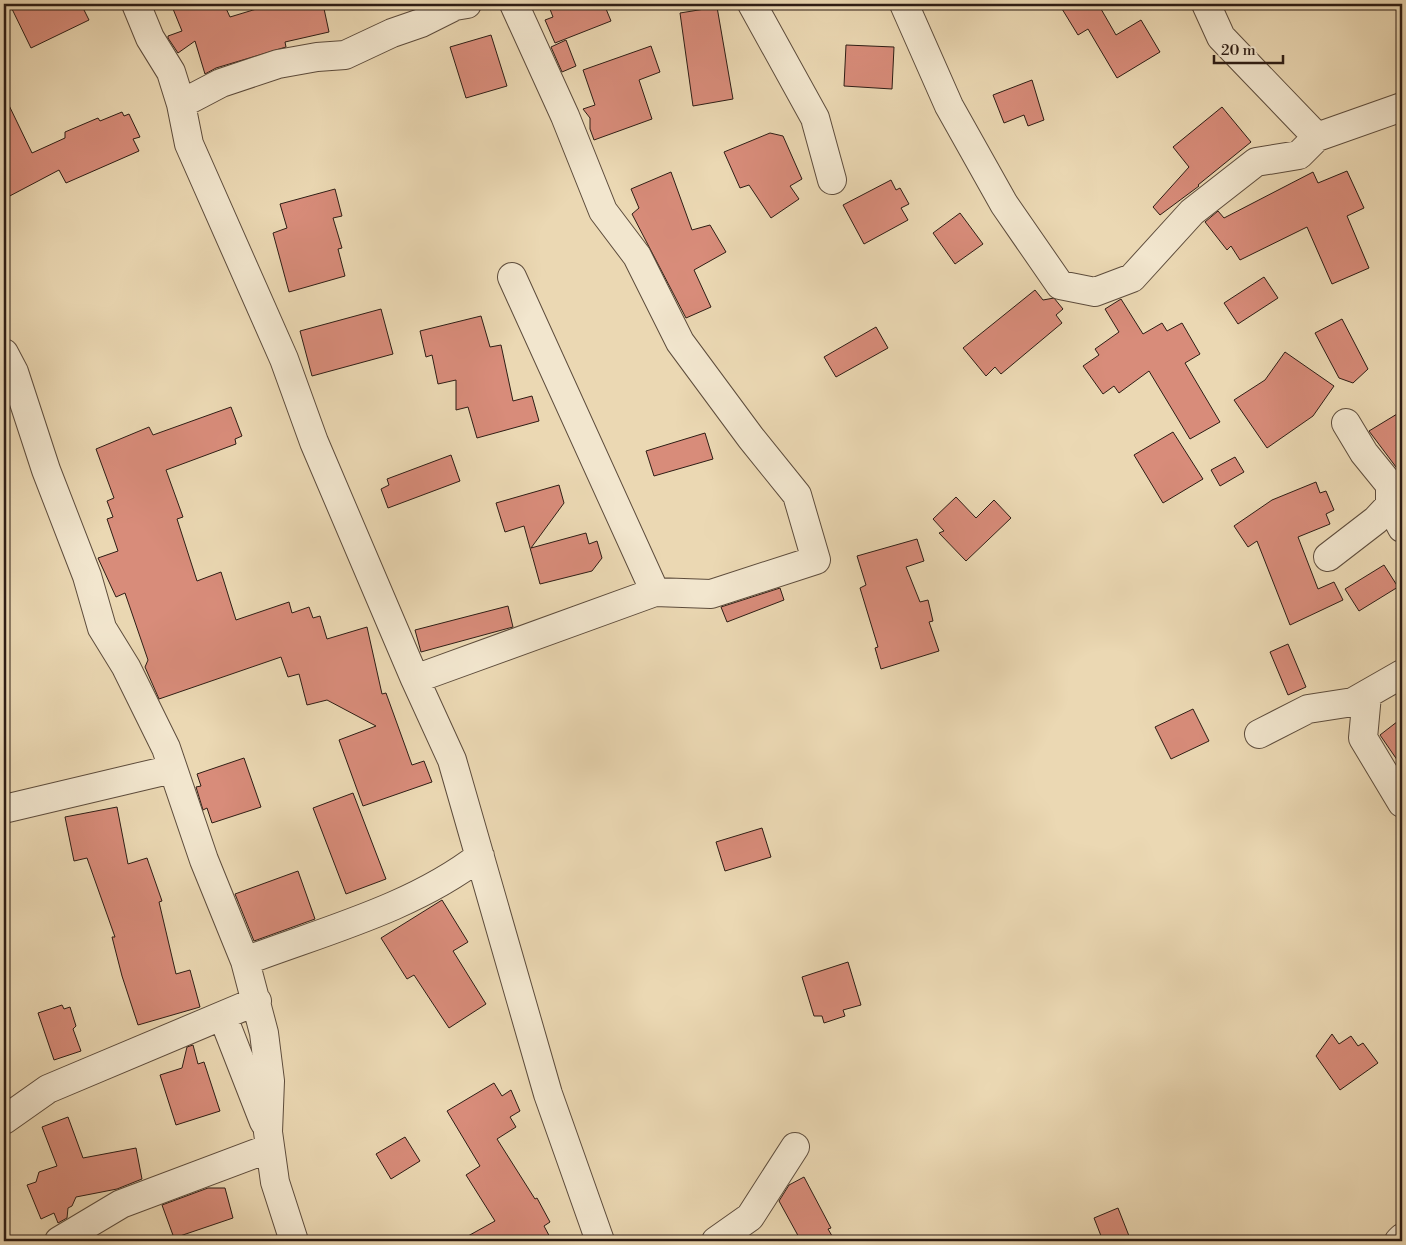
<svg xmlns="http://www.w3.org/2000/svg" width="1406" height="1245" font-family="'Libre Bodoni',serif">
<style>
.building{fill:#d88c7a;stroke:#2e1d15}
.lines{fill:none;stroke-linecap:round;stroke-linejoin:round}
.minor-casing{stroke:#5d4c3c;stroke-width:30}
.minor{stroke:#f2e6ce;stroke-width:28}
</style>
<rect width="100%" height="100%" fill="#ebd8b3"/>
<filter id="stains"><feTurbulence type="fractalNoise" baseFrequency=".004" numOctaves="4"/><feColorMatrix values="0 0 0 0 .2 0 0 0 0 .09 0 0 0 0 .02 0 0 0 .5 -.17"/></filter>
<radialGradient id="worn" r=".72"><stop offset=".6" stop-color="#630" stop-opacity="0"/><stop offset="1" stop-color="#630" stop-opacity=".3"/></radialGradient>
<path class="building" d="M 24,4 L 81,4 L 89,20 L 31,48 L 12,9 Z
M 171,4 L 224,4 L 230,17 L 273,4 L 323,4 L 329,32 L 285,42 L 286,47 L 216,68 L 205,74 L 195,41 L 178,53 L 168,38 L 168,36 L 182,31 Z
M 548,4 L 604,4 L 611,21 L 555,43 L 545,20 L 553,17 Z
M 1059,4 L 1090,4 L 1093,9 L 1101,9 L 1116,35 L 1141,20 L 1160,52 L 1117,78 L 1088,29 L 1078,35 Z
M 717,7 L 733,99 L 693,106 L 680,13 Z
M 491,35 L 507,86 L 466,98 L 450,47 Z
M 566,40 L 576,66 L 562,72 L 551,47 Z
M 846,45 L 894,47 L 892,89 L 844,86 Z
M 651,46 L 660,72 L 639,80 L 652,119 L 594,140 L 590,129 L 590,118 L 583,109 L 595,105 L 583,70 Z
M 1032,80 L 1044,120 L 1028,126 L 1024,115 L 1004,123 L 993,95 Z
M 4,95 L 32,153 L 65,138 L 65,132 L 98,118 L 100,121 L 122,112 L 124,116 L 129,114 L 140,137 L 133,139 L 139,151 L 66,183 L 59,170 L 4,199 Z
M 1222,107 L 1251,142 L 1198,185 L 1199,186 L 1160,215 L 1153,207 L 1189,167 L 1173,147 Z
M 770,133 L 783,136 L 802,179 L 790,186 L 799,199 L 771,218 L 749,185 L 740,188 L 724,152 Z
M 1347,171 L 1364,208 L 1347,216 L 1369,268 L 1332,284 L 1307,227 L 1240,260 L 1231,246 L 1227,250 L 1205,222 L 1218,211 L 1224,218 L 1313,172 L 1318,183 Z
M 671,172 L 692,230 L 710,225 L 726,252 L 694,270 L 711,307 L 686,318 L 632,214 L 639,208 L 631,189 Z
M 891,180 L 896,190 L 900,188 L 909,204 L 901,208 L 908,220 L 864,244 L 843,205 Z
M 335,189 L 342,216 L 333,218 L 342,248 L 338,249 L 345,276 L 289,292 L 273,233 L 287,228 L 280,204 Z
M 960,213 L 983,244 L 955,264 L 933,233 Z
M 1264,277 L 1278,298 L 1238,324 L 1224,303 Z
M 1035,290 L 1043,300 L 1054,298 L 1063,309 L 1056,315 L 1062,323 L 1001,374 L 995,367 L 986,376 L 963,348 Z
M 1121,299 L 1143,334 L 1162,323 L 1167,331 L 1182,323 L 1200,354 L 1185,363 L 1220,422 L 1190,439 L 1149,371 L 1119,393 L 1114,386 L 1103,394 L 1083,366 L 1099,355 L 1095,349 L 1119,332 L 1105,309 Z
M 381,309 L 393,354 L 312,376 L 300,331 Z
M 481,316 L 490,347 L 501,345 L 513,401 L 532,396 L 539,421 L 477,438 L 468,407 L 456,410 L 456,380 L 438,384 L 432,355 L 426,357 L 420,331 Z
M 1342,319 L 1368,369 L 1353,383 L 1339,378 L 1315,333 Z
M 876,327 L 888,348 L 836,377 L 824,357 Z
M 1285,352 L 1334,386 L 1313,416 L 1267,448 L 1234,400 L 1265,380 Z
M 231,407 L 242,436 L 235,439 L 236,444 L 166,470 L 183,517 L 177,519 L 197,581 L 221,572 L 236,620 L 289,602 L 292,613 L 309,607 L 313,618 L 320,616 L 327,639 L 367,627 L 382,694 L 386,693 L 412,765 L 424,761 L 432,782 L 363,806 L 339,740 L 376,726 L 327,700 L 307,705 L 299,674 L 288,677 L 281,657 L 159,699 L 145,667 L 148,660 L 125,593 L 116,597 L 98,558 L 118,551 L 107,519 L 113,517 L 107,501 L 114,498 L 96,449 L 149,427 L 153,435 Z
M 1402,411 L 1402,475 L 1369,431 Z
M 1173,432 L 1203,479 L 1163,503 L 1134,455 Z
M 705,433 L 713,459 L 654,476 L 646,451 Z
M 451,455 L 460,481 L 388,508 L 381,489 L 389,485 L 387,479 Z
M 1235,457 L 1244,472 L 1220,486 L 1211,470 Z
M 1316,482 L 1320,493 L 1326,491 L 1334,510 L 1326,514 L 1330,524 L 1298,537 L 1318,589 L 1334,582 L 1343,600 L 1290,625 L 1257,541 L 1248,547 L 1234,526 L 1272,500 Z
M 559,485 L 564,503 L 531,548 L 586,533 L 589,544 L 597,541 L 602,558 L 592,571 L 540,584 L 524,526 L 505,532 L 496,503 Z
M 956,497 L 976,518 L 994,500 L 1011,518 L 966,561 L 939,533 L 944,531 L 933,519 Z
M 917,539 L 924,561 L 906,567 L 920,602 L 928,600 L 933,621 L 929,622 L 939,651 L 881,669 L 875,648 L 878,647 L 860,588 L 866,585 L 857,556 Z
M 1384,565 L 1398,587 L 1359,611 L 1345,589 Z
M 780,588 L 784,600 L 727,622 L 721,607 Z
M 508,606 L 513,627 L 421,652 L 415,630 Z
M 1288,644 L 1306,687 L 1288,695 L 1270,652 Z
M 1193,709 L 1209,741 L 1171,759 L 1155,727 Z
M 1402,718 L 1402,767 L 1380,735 Z
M 244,758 L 261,807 L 212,823 L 207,808 L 203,810 L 196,787 L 201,786 L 197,774 Z
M 353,793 L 386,879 L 346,894 L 313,808 Z
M 117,807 L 128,864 L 147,858 L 162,901 L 159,902 L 176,974 L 190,970 L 200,1007 L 138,1025 L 122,976 L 112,937 L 115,937 L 87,858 L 74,861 L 65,817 Z
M 762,828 L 771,857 L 725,871 L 716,842 Z
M 298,871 L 315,919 L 254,941 L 235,894 Z
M 442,900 L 468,942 L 453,951 L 486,1004 L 449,1028 L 414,975 L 407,979 L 381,938 Z
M 848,962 L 861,1005 L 843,1010 L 845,1016 L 824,1023 L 822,1016 L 814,1016 L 802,977 Z
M 62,1005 L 64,1009 L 70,1007 L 76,1026 L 73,1029 L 81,1051 L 54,1060 L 38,1013 Z
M 1332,1034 L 1339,1044 L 1351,1036 L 1358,1046 L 1363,1043 L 1378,1063 L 1340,1090 L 1316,1056 Z
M 193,1045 L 198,1064 L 204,1062 L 220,1111 L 176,1125 L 160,1075 L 182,1068 L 187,1047 Z
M 494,1083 L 502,1096 L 511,1090 L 520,1111 L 510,1117 L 516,1127 L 497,1139 L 535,1199 L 537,1198 L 550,1222 L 544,1226 L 552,1241 L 459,1241 L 495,1221 L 466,1175 L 480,1166 L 447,1111 Z
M 68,1117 L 83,1158 L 136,1148 L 142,1179 L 117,1189 L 76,1197 L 72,1206 L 68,1208 L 67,1218 L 58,1223 L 54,1213 L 41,1219 L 27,1185 L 36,1182 L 39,1172 L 57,1166 L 42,1127 Z
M 405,1137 L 420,1161 L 391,1179 L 376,1154 Z
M 804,1177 L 831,1228 L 828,1229 L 835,1241 L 801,1241 L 779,1201 L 789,1185 Z
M 208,1188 L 225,1188 L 233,1218 L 174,1238 L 162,1205 Z
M 1118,1208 L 1131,1241 L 1103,1241 L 1094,1218 Z"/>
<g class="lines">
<g class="minor-casing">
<path id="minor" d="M 136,4 L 150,38 L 171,72 L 181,104 L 189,144 L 284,359 L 314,442 L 415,679 L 452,760 L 548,1094 L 600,1241
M 514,4 L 565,116 L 603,211 L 637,256 L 680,342 L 751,438 L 797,495 L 816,560 L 711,594 L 655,592
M 752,4 L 815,118 L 832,180
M 904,4 L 949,106 L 1004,204 L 1060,285 L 1095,292 L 1132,278 L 1192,212 L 1256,162 L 1299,155 L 1317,137 L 1402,107
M 1206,4 L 1221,37 L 1317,137
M 181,104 L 221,83 L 278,64 L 317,57 L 345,55 L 392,33 L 421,23 L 455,6 L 467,4
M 4,353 L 14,372 L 46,470 L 87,576 L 102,628 L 126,667 L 166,748 L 204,860 L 245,961 L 264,1033 L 270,1081 L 268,1132 L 275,1182 L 294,1241
M 1390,505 L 1402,528
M 1328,557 L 1376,520 L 1390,505 L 1390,485 L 1364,453 L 1346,423
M 415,679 L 655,592 L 512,277
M 1367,695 L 1363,738 L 1402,803
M 1259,734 L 1308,709 L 1353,702 L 1402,674
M 4,809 L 173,769
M 245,961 C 324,931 413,908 480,856
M 223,1017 L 264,1122
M 4,1120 L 48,1089 L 257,1001
M 59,1241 L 121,1204 L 270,1148
M 716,1241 L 750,1217 L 795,1147
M 1399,1241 L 1402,1238"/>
</g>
<use href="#minor" class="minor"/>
</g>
<rect width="1406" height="1245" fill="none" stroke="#ebd8b3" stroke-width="20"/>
<rect x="5" y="5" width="1396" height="1235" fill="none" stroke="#2e1d15" stroke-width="2.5"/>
<rect x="10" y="10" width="1386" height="1225" fill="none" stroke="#2e1d15"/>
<path d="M1214 55v8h69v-8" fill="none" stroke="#2e1d15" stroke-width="2.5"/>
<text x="1221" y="55" font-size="15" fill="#2e1d15" stroke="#f2e6ce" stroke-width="4" paint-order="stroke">20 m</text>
<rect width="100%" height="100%" filter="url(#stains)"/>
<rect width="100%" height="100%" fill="url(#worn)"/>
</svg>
